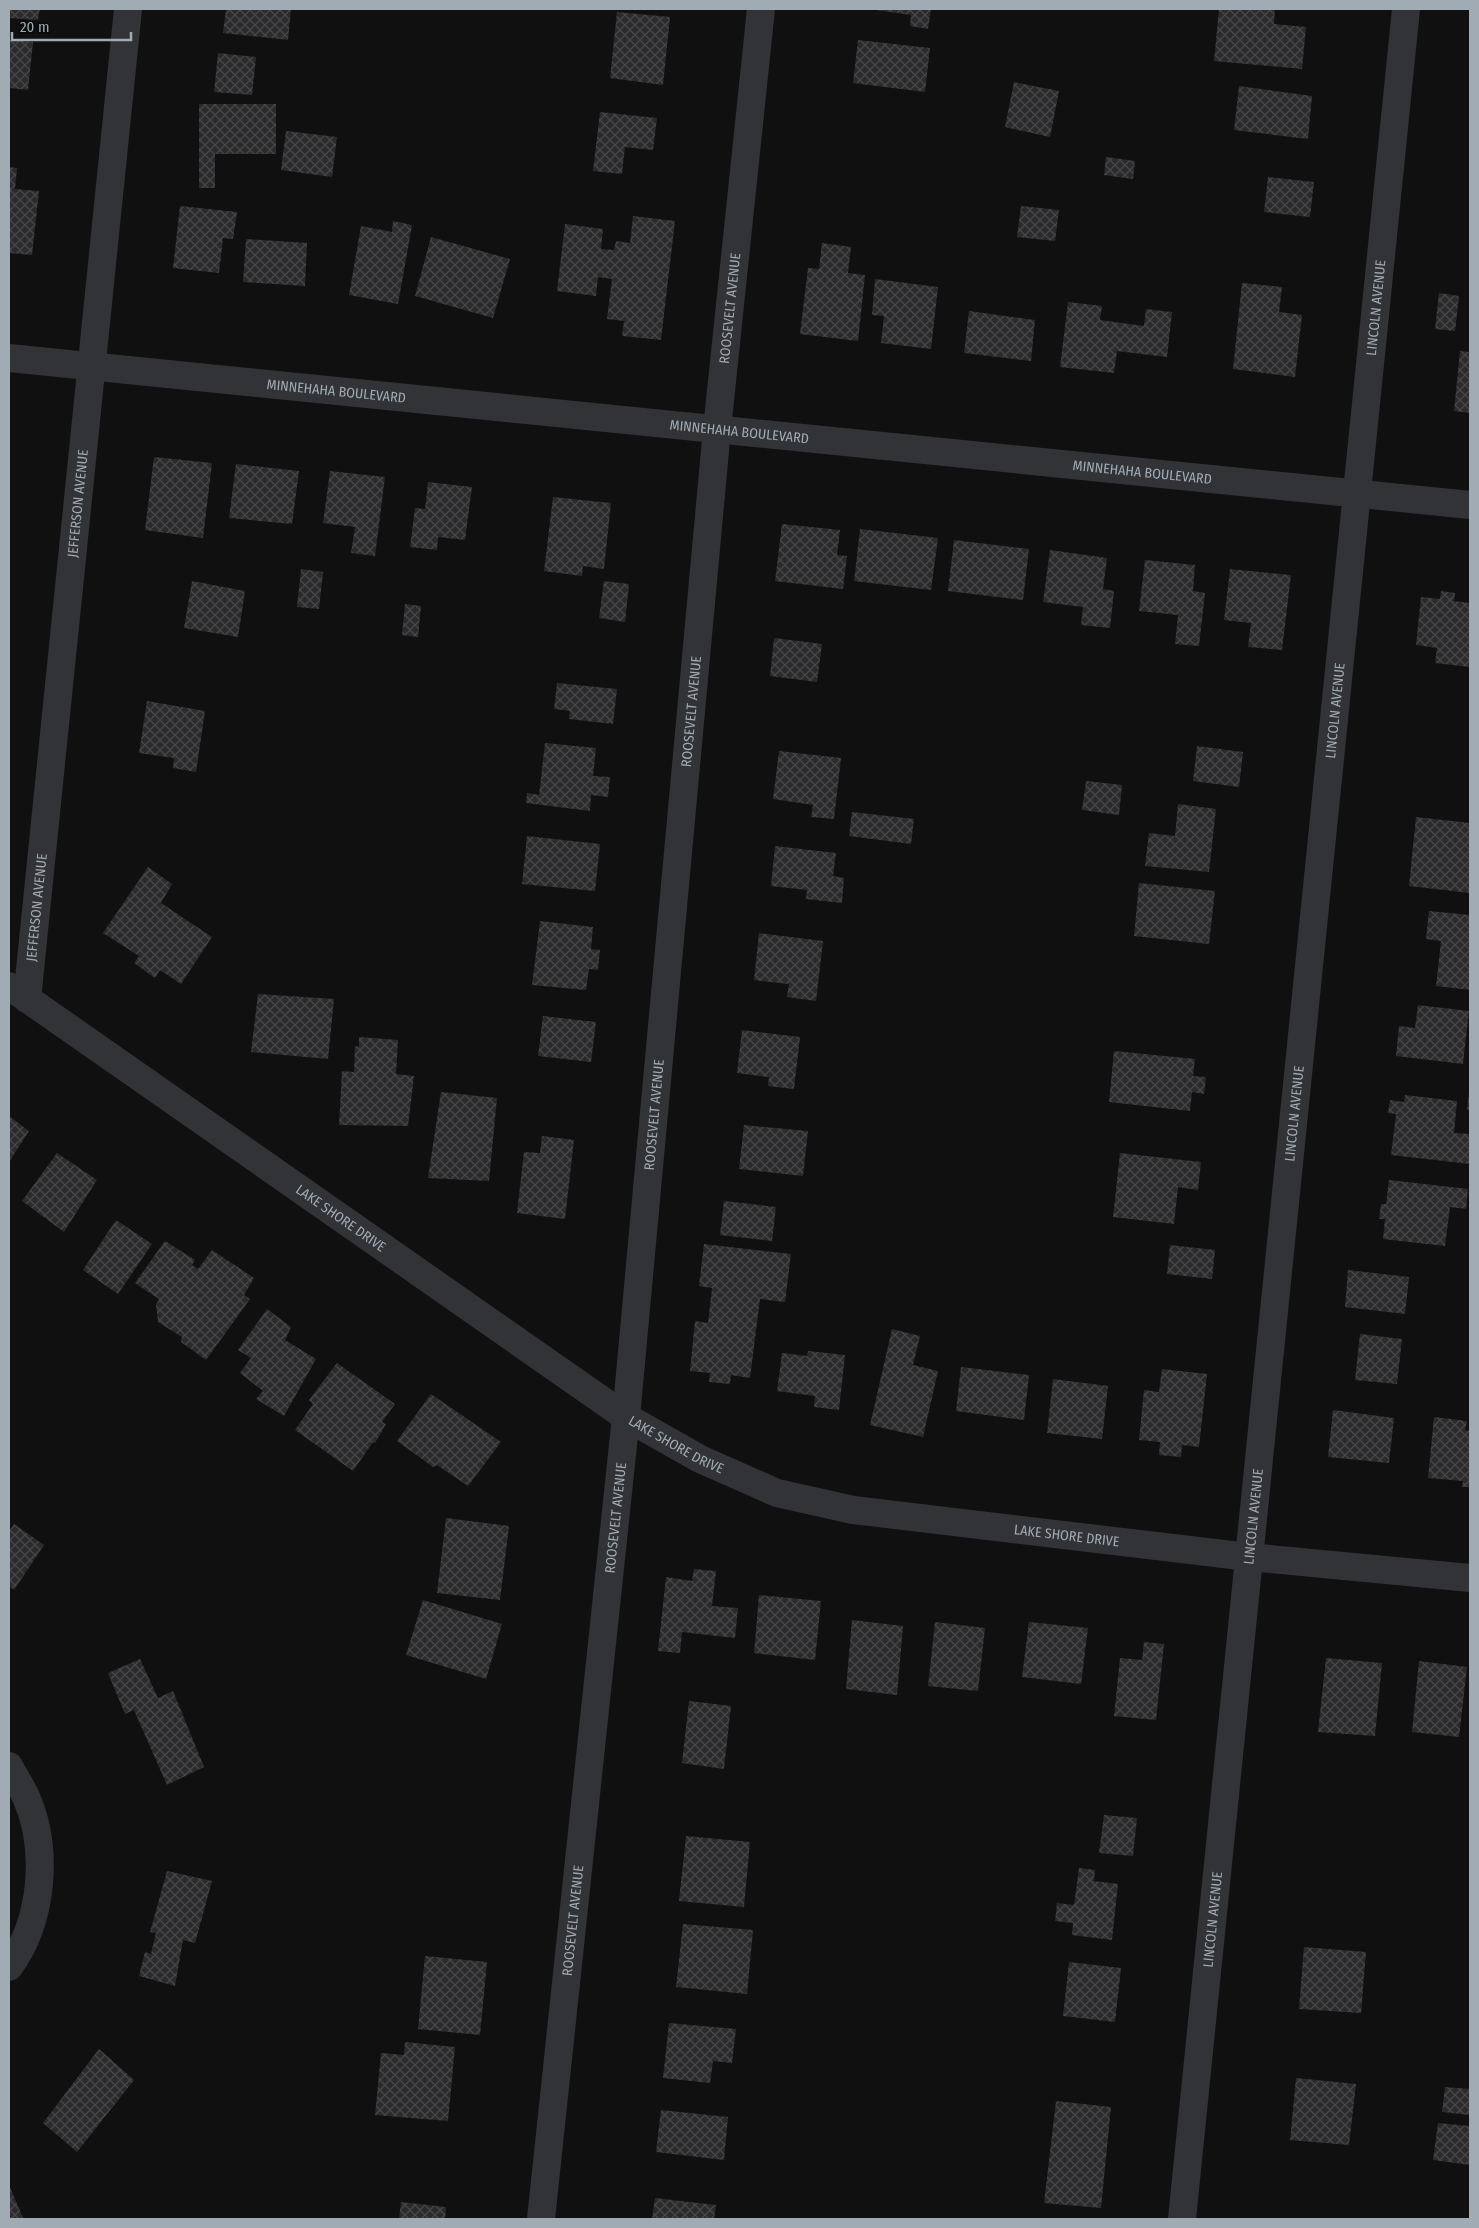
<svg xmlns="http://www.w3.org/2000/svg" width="1479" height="2228" font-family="'Fira Sans Condensed',sans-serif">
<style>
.building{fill:url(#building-cross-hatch)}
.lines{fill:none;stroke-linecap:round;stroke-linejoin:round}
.minor{stroke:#313336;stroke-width:28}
.labels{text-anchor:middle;stroke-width:4;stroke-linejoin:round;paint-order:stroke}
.street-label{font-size:14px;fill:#a1abb3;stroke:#0b0b0c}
</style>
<defs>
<pattern id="building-cross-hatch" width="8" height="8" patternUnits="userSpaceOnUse" patternTransform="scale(1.25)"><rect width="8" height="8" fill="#2b2b2e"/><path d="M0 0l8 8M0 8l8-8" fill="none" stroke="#47474a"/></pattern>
</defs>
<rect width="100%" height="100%" fill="#101011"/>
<path class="building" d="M 9,9 L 40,9 L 38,20 L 9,18 Z
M 226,9 L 291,9 L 288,40 L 223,33 Z
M 869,9 L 931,9 L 928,29 L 910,26 L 911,15 Z
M 1219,9 L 1275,9 L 1274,24 L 1306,27 L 1302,69 L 1214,61 Z
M 617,12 L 670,17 L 663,85 L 610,78 Z
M 9,40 L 33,42 L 28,90 L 9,88 Z
M 858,40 L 930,48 L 925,92 L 853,83 Z
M 218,53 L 256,57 L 252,95 L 214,92 Z
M 1014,82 L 1059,91 L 1050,137 L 1005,127 Z
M 1239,86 L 1312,96 L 1308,139 L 1234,130 Z
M 199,104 L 276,104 L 276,154 L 215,154 L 215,188 L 199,188 Z
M 600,112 L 657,118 L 653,150 L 625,147 L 622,174 L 593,171 Z
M 286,131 L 337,137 L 332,177 L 281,170 Z
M 1106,157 L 1135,161 L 1133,179 L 1104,175 Z
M 9,167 L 17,168 L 15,189 L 39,191 L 32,255 L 9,253 Z
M 1268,177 L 1314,182 L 1310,217 L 1264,212 Z
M 180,206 L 237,212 L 233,239 L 223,238 L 219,273 L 173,268 Z
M 1021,206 L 1059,210 L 1055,241 L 1017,237 Z
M 633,216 L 675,221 L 661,340 L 622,336 L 624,321 L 607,319 L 612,279 L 598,277 L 596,296 L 557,291 L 565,224 L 603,229 L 601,249 L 614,250 L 616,241 L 630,243 Z
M 393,221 L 412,225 L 398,304 L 349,295 L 361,226 L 392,232 Z
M 431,237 L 510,259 L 493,318 L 415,296 Z
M 246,239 L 307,243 L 305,286 L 243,282 Z
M 822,243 L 851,247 L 848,273 L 865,275 L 858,341 L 800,334 L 808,268 L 819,269 Z
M 875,279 L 938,287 L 931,349 L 881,343 L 884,316 L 872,315 Z
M 1242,283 L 1282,287 L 1279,312 L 1302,315 L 1295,377 L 1233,369 Z
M 1439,293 L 1459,296 L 1455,331 L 1435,329 Z
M 1068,302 L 1102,306 L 1100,320 L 1144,326 L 1146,309 L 1172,312 L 1167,357 L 1117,351 L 1114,373 L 1060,367 Z
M 969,311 L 1035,320 L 1031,361 L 964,353 Z
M 1460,351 L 1470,352 L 1470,413 L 1454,411 Z
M 154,457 L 212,463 L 203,538 L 145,530 Z
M 236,464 L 299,471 L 292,524 L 229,518 Z
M 330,471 L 385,477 L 375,556 L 351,553 L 355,527 L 323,523 Z
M 428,482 L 472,487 L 465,540 L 438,537 L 437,550 L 410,547 L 415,508 L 425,509 Z
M 553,497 L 611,503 L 604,569 L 583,566 L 582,576 L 544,571 Z
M 782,524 L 840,530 L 837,555 L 847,556 L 843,589 L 775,581 Z
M 860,529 L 938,538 L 931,590 L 854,581 Z
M 954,540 L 1029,549 L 1023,600 L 948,591 Z
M 1050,550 L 1107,558 L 1103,589 L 1114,591 L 1110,628 L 1081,625 L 1083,607 L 1043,602 Z
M 1145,560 L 1195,565 L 1193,591 L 1205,593 L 1199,646 L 1175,644 L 1178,615 L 1139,611 Z
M 301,569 L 323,572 L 319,609 L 297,607 Z
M 1230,569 L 1291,575 L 1282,650 L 1248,647 L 1251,623 L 1224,620 Z
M 192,581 L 245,591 L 238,637 L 184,628 Z
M 604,581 L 629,584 L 625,622 L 599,618 Z
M 1441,591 L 1455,593 L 1454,601 L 1470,603 L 1470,667 L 1435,663 L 1437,648 L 1416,645 L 1421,597 L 1440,599 Z
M 405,604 L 421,606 L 418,637 L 402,635 Z
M 774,638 L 822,644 L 817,682 L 770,676 Z
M 557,683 L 617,689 L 613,724 L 569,719 L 570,711 L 554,709 Z
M 147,701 L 205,711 L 196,772 L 173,768 L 174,758 L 139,753 Z
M 545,743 L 596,748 L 593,776 L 610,777 L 608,797 L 591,795 L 590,811 L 526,803 L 527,793 L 539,795 Z
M 1197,746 L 1243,752 L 1239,787 L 1193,781 Z
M 779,751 L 841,758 L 834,819 L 811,817 L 813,805 L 773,799 Z
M 1086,781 L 1122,785 L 1119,815 L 1082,810 Z
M 1178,804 L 1216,809 L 1209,872 L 1145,866 L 1149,833 L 1175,836 Z
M 852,812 L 914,819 L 911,844 L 849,836 Z
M 1416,817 L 1470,823 L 1470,893 L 1409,886 Z
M 527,836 L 600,844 L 595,891 L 522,884 Z
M 775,846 L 836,853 L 833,876 L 844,878 L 842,903 L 806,899 L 807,890 L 771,886 Z
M 148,867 L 172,884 L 161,903 L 212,937 L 181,984 L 160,970 L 155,978 L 134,963 L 139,956 L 103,933 Z
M 1139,883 L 1215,891 L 1209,944 L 1134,936 Z
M 1429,911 L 1470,915 L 1470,990 L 1436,986 L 1441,941 L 1426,939 Z
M 540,921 L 593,927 L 591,949 L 600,950 L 598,970 L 589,969 L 586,990 L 532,985 Z
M 759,933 L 823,941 L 816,1001 L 787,997 L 789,984 L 754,980 Z
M 258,994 L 334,999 L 328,1059 L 251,1052 Z
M 1418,1005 L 1469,1011 L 1463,1064 L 1396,1056 L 1399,1026 L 1415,1028 Z
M 543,1016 L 596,1022 L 591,1062 L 538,1056 Z
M 742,1030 L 800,1037 L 794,1089 L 768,1086 L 769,1077 L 737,1073 Z
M 359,1037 L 398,1040 L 396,1074 L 414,1076 L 408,1126 L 339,1125 L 342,1071 L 354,1072 L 355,1046 L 359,1047 Z
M 1114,1051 L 1195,1059 L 1193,1076 L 1206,1077 L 1204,1094 L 1192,1092 L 1190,1111 L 1109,1102 Z
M 441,1092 L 497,1098 L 489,1181 L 428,1178 Z
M 1469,1093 L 1470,1093 L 1470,1110 L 1467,1110 Z
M 1405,1095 L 1457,1101 L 1454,1133 L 1470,1134 L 1470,1164 L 1391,1155 L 1396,1114 L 1388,1113 L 1390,1100 L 1404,1102 Z
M 9,1116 L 29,1131 L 9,1162 Z
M 744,1125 L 808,1131 L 803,1176 L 739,1169 Z
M 542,1136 L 574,1140 L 565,1219 L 517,1213 L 524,1152 L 540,1153 Z
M 57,1153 L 97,1180 L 64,1232 L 22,1201 Z
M 1120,1153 L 1201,1162 L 1198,1190 L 1178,1187 L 1174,1224 L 1113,1217 Z
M 1389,1180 L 1468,1189 L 1466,1209 L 1450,1207 L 1445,1246 L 1383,1239 L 1385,1219 L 1379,1219 L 1381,1204 L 1386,1204 Z
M 724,1201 L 776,1207 L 772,1241 L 720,1235 Z
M 116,1220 L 152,1244 L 118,1294 L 83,1270 Z
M 165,1241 L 195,1260 L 192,1265 L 198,1269 L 212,1250 L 254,1278 L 244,1295 L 250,1299 L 206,1360 L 181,1342 L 182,1337 L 158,1322 L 156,1305 L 159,1299 L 135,1283 Z
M 704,1244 L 791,1254 L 785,1302 L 760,1299 L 750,1378 L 731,1375 L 730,1384 L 709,1382 L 710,1373 L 690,1371 L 695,1321 L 708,1323 L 712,1288 L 699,1286 Z
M 1170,1245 L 1215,1250 L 1212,1279 L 1167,1274 Z
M 1348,1270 L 1409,1277 L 1405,1314 L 1345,1307 Z
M 267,1309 L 291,1327 L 285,1340 L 316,1359 L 284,1416 L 256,1399 L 263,1391 L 240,1373 L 251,1358 L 238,1350 Z
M 892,1329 L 920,1336 L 913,1365 L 938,1371 L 923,1437 L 870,1425 Z
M 1360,1334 L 1402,1339 L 1397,1384 L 1355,1380 Z
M 808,1351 L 845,1355 L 839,1410 L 814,1407 L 815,1396 L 777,1391 L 782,1353 L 807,1356 Z
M 337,1363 L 395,1404 L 382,1422 L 386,1424 L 375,1443 L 373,1442 L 353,1471 L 295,1430 L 313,1404 L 309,1400 Z
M 961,1367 L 1029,1375 L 1024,1420 L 956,1411 Z
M 1162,1369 L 1207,1374 L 1199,1447 L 1182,1445 L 1181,1457 L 1159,1455 L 1160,1442 L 1139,1440 L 1144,1390 L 1159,1392 Z
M 1053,1379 L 1108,1386 L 1102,1439 L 1047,1433 Z
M 431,1394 L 501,1442 L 468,1486 L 437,1465 L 433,1467 L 397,1441 Z
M 1333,1410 L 1394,1418 L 1389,1463 L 1328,1457 Z
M 1434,1417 L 1467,1421 L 1465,1430 L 1470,1431 L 1470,1487 L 1462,1487 L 1463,1481 L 1428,1478 Z
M 446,1518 L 509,1526 L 500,1600 L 437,1593 Z
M 14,1524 L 44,1545 L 14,1590 L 9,1586 L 9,1529 L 10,1530 Z
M 694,1569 L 716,1571 L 712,1606 L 738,1608 L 735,1638 L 682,1632 L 680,1653 L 658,1651 L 666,1577 L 692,1581 Z
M 759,1595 L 821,1601 L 815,1660 L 754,1653 Z
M 423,1600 L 502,1624 L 486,1679 L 406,1655 Z
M 852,1620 L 903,1626 L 897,1695 L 846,1689 Z
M 935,1622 L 985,1628 L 978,1691 L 928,1686 Z
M 1029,1622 L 1088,1628 L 1081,1684 L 1022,1677 Z
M 1144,1642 L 1164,1644 L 1156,1720 L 1114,1716 L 1120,1658 L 1142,1660 Z
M 1326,1658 L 1382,1663 L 1375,1736 L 1318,1732 Z
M 140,1659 L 158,1698 L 173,1691 L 204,1767 L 167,1785 L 134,1710 L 125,1714 L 108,1673 Z
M 1419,1661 L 1467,1667 L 1459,1737 L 1412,1732 Z
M 689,1701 L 731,1706 L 724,1769 L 682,1763 Z
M 1104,1815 L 1137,1818 L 1133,1856 L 1099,1853 Z
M 686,1836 L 750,1842 L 744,1907 L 679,1901 Z
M 1079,1868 L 1095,1870 L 1094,1881 L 1118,1884 L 1112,1940 L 1072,1935 L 1073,1923 L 1055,1921 L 1057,1903 L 1074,1905 Z
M 167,1871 L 212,1881 L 195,1943 L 183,1940 L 175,1986 L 139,1976 L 145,1952 L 151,1954 L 156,1933 L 150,1932 Z
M 683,1924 L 753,1930 L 747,1994 L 676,1987 Z
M 1304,1947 L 1366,1952 L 1361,2013 L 1299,2009 Z
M 425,1956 L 487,1962 L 480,2035 L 418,2029 Z
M 1069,1962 L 1121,1968 L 1115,2022 L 1063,2016 Z
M 669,2023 L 736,2029 L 732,2063 L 713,2061 L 710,2083 L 663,2078 Z
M 405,2042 L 455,2047 L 448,2121 L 375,2115 L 381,2053 L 404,2055 Z
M 99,2049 L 134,2080 L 77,2152 L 43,2123 Z
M 1296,2078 L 1356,2084 L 1349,2145 L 1290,2140 Z
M 1445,2087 L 1470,2089 L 1470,2115 L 1442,2112 Z
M 1056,2101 L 1111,2107 L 1101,2208 L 1044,2203 Z
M 661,2110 L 728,2117 L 724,2160 L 656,2152 Z
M 1438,2123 L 1470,2126 L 1470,2165 L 1433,2160 Z
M 9,2185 L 23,2218 L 20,2219 L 9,2219 Z
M 655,2198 L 716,2205 L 714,2219 L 652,2219 Z
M 401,2202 L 446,2207 L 445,2219 L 399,2219 Z"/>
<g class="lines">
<g class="minor">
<path id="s1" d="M 9,358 L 1470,505"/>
<path id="s2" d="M 9,986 L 626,1417 L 700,1459 L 777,1493 L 853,1510 L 1249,1557 L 1470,1578"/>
<path id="s3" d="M 27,999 L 128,9"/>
<path d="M 9,1766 C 14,1776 21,1786 26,1797 C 49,1849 43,1921 9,1967"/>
<path id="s4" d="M 541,2219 L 626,1417 L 717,429 L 761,9"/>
<path id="s5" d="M 1182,2219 L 1406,9"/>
</g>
</g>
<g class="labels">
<g class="street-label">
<text dy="5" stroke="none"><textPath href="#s4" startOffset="1920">ROOSEVELT AVENUE</textPath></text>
<text dy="5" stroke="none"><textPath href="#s5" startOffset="1921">LINCOLN AVENUE</textPath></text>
<text dy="5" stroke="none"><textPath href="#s1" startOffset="329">MINNEHAHA BOULEVARD</textPath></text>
<text dy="5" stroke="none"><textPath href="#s1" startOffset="734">MINNEHAHA BOULEVARD</textPath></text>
<text dy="5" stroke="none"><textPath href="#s1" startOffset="1139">MINNEHAHA BOULEVARD</textPath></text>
<text dy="5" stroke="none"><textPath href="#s3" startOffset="498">JEFFERSON AVENUE</textPath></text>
<text dy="5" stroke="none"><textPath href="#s4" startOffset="1515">ROOSEVELT AVENUE</textPath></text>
<text dy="5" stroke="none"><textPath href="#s5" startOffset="1516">LINCOLN AVENUE</textPath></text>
<text dy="5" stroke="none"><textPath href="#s3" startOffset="92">JEFFERSON AVENUE</textPath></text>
<text dy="5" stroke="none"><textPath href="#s4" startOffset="1110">ROOSEVELT AVENUE</textPath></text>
<text dy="5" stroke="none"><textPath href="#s5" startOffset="1111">LINCOLN AVENUE</textPath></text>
<text dy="5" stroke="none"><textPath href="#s2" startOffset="405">LAKE SHORE DRIVE</textPath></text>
<text dy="5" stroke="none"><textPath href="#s2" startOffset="810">LAKE SHORE DRIVE</textPath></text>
<text dy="5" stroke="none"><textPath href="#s4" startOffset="705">ROOSEVELT AVENUE</textPath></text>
<text dy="5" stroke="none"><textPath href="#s5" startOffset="706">LINCOLN AVENUE</textPath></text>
<text dy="5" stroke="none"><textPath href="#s2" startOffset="1215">LAKE SHORE DRIVE</textPath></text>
<text dy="5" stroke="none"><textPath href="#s4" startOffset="300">ROOSEVELT AVENUE</textPath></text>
<text dy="5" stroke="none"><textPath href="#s5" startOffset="301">LINCOLN AVENUE</textPath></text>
</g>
</g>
<rect width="1479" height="2228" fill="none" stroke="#a1abb3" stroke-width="20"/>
<path d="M12 32v8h119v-8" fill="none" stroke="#a1abb3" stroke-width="2.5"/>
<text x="20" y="32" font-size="15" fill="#a1abb3" stroke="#0b0b0c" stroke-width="4" paint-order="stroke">20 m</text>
</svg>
